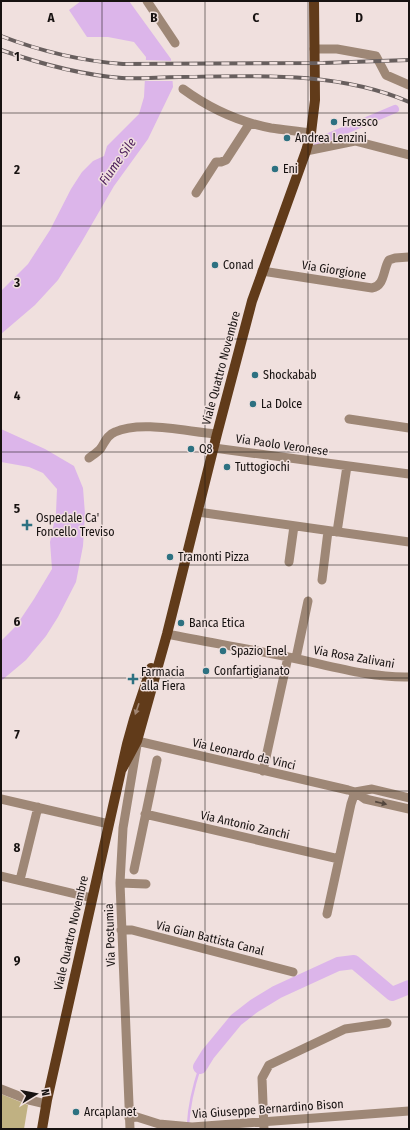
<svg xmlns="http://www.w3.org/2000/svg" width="410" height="1130" font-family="'Fira Sans Condensed',sans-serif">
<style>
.green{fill:#c0b182}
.water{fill:#dcb5ea}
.pier{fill:#f0e0de}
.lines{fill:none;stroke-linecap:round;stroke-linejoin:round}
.stream{stroke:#dcb5ea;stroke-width:2.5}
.canal{stroke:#dcb5ea;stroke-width:8}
.river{stroke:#dcb5ea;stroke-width:14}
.minor{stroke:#9e8776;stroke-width:9}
.major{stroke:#613b1a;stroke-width:10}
.rail-casing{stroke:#685f5e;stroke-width:4}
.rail{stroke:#f0e0de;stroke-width:2.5;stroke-dasharray:8;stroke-linecap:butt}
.oneway{fill:#a18572}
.oneway2{fill:#54473e}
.grid{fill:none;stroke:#171211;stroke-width:1;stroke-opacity:0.55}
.poi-dot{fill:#2d7181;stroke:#f0e0de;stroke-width:1.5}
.labels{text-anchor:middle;stroke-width:3;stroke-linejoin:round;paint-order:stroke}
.poi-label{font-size:12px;fill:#171211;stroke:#f0e0de;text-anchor:start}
.street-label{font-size:12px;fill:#171211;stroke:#f0e0de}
.water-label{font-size:13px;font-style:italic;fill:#491a58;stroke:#f0e0de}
.grid-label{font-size:13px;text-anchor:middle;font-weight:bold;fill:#171211;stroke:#f0e0de;stroke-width:3;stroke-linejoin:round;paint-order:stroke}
</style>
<rect width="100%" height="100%" fill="#f0e0de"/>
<path class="green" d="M 1,1094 L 28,1105 L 24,1129 L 1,1129 Z"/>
<path class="water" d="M 81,1 L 129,1 L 171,59 L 173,87 L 148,139 L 114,186 L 81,243 L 58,280 L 35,305 L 1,334 L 1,291 L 28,264 L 50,230 L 71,189 L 82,172 L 93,161 L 104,156 L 107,146 L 139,114 L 144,97 L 146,57 L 134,42 L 108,37 L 87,37 L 69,10 Z
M 1,429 L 45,449 L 74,466 L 83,488 L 85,514 L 83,546 L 76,582 L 58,617 L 46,636 L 26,660 L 1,681 L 1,641 L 16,626 L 34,599 L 52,569 L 50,542 L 56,513 L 57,489 L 43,473 L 29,467 L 1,462 Z"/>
<path class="pier" d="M 144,60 L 174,61 L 175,81 L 144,81 Z"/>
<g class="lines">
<path class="stream" d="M 188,1125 C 189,1105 194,1085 200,1067"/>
<path class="canal" d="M 317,142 L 395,109"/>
<path class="river" d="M 200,1067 L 208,1054 L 236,1020 L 254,1006 L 277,992 L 338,964 L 354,962 L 392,994 L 409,987"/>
<path class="minor" d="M 147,1 L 175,43
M 314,49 L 337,49 L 376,56 L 386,75 L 409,85
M 183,89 C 209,108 239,122 271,128 C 284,130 298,131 311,133
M 306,151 L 355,141 L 409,155
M 196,193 L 216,162 L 221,162 L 226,160 L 250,123
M 262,271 L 372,288 C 385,286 383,269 389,260 L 395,258 L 409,257
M 349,419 L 409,428
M 214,448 L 409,474
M 89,458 C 93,455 98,452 101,448 C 105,442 107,435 115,432 C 141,420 188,432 217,434
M 198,512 L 409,542
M 337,532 L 347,466
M 289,562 L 294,526
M 322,580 L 328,531
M 167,634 C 208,642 248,649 288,657 C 328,665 369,678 409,677
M 296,658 L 308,601
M 132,742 L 137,741 L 348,790 L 355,792 L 365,799 L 409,809
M 263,771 L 288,657
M 355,792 L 372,789 L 409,798
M 1,799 L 109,824
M 145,814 L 339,859
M 134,870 L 157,760
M 1,876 L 92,898
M 20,880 L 38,807
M 120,883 L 146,884
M 327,914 L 351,804 L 355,792
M 121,930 L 132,930 L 293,972
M 1,1089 L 29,1100 L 46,1104
M 129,1118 L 137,1117 L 159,1124 L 192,1127 L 409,1111
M 130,1129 L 120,883 L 123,828 L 137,745
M 264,1129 L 262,1078 L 269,1065 L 345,1029 L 387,1023"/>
<path class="major" d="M 122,769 L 137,741 L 167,634 L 217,434 L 252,301 L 306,151 L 311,133 L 315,100 L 314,1
M 42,1129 L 47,1100 L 127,744 L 134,719 L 151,668"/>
<g class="rail-casing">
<path id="rail" d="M 1,36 C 40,51 81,61 123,64 L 323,63 L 409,60
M 1,50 C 41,64 80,75 122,78 C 141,79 160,77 179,77 C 256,76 337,71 409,102"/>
</g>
<use href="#rail" class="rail"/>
</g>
<defs><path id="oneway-solid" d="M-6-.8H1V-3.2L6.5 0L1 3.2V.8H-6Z"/></defs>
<use class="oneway" href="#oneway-solid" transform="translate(137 709) rotate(109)"/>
<use class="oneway2" href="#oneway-solid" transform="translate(381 803) rotate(13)"/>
<path class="grid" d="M 102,1 L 102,1129M 205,1 L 205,1129M 308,1 L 308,1129M 1,113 L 409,113M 1,226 L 409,226M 1,339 L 409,339M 1,452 L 409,452M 1,565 L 409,565M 1,678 L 409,678M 1,791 L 409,791M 1,904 L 409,904M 1,1017 L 409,1017"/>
<g class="poi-dot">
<circle cx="334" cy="122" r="4"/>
<circle cx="287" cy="138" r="4"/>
<circle cx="275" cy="169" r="4"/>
<circle cx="215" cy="265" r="4"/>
<circle cx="255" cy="375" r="4"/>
<circle cx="253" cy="404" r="4"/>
<circle cx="191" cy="449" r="4"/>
<circle cx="227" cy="467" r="4"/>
<path d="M25 519h4v4h4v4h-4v4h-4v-4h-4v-4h4z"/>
<circle cx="170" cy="557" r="4"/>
<circle cx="181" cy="623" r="4"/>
<circle cx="223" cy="651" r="4"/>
<circle cx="206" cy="671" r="4"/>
<path d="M131 673h4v4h4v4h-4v4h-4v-4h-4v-4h4z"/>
<circle cx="76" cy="1112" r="4"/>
</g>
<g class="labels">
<g class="poi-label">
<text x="342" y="126">Fressco</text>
<text x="295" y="142">Andrea Lenzini</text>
<text x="283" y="173">Eni</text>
<text x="223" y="269">Conad</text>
<text x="263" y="379">Shockabab</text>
<text x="261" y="408">La Dolce</text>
<text x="199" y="453">Q8</text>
<text x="235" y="471">Tuttogiochi</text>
<text x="36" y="522">Ospedale Ca'<tspan x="36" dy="14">Foncello Treviso</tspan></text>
<text x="178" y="561">Tramonti Pizza</text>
<text x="189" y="627">Banca Etica</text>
<text x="231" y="655">Spazio Enel</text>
<text x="214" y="675">Confartigianato</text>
<text x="141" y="676">Farmacia<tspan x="141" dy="14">alla Fiera</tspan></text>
<text x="84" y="1116">Arcaplanet</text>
</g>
<g class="street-label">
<text transform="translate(334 270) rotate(9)" y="4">Via Giorgione</text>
<text transform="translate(221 368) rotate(-75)" y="4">Viale Quattro Novembre</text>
<text transform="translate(282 445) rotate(8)" y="4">Via Paolo Veronese</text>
<text transform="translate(354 657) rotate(10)" y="4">Via Rosa Zalivani</text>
<text transform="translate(244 754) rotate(13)" y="4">Via Leonardo da Vinci</text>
<text transform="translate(245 825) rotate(13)" y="4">Via Antonio Zanchi</text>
<text transform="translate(71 933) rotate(-77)" y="4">Viale Quattro Novembre</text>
<text transform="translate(110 935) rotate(-92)" y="4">Via Postumia</text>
<text transform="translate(210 938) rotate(14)" y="4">Via Gian Battista Canal</text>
<text transform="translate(268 1109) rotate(-4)" y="4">Via Giuseppe Bernardino Bison</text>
</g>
<g class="water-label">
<text transform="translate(117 161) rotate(-55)" y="5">Fiume Sile</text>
</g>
</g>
<g class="grid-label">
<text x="51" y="22">A</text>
<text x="154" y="22">B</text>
<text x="256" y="22">C</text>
<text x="359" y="22">D</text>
<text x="17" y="61">1</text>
<text x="17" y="174">2</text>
<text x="17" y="287">3</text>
<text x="17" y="400">4</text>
<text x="17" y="513">5</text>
<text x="17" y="626">6</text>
<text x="17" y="739">7</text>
<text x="17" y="852">8</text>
<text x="17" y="965">9</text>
</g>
<rect width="410" height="1130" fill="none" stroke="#171211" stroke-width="4"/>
<g transform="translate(36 1094) rotate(80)" stroke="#f0e0de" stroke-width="3" paint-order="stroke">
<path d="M0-3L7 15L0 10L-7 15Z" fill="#171211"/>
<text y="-6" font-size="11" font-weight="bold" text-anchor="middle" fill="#171211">N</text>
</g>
</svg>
